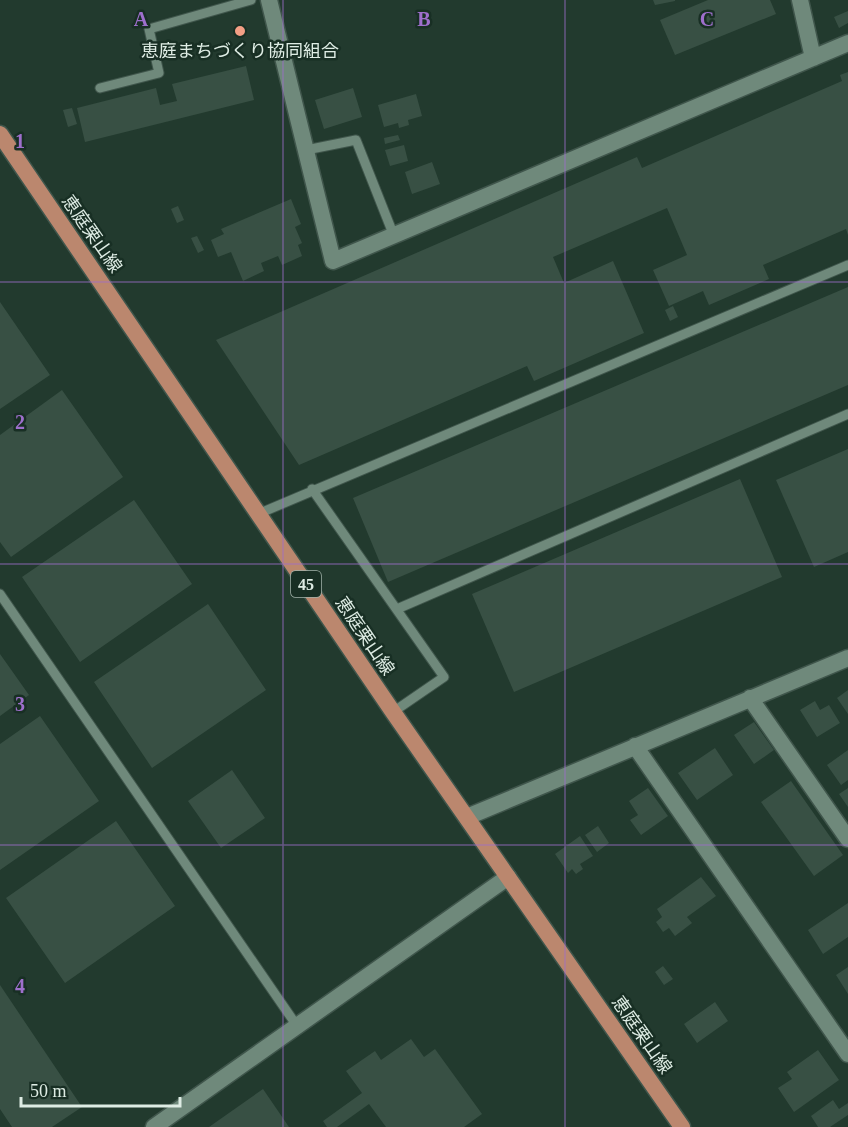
<svg xmlns="http://www.w3.org/2000/svg" width="848" height="1127" font-family="'Times New Roman','Noto Sans JP',serif">
<style>
.building{fill:#385044}
.lines{fill:none;stroke-linecap:round;stroke-linejoin:round}
.service-casing{stroke:#40564c;stroke-width:11}
.minor-casing{stroke:#40564c;stroke-width:19}
.tertiary-casing{stroke:#40564c;stroke-width:19}
.primary-casing{stroke:#40564c;stroke-width:19}
.service{stroke:#6f897b;stroke-width:9}
.minor{stroke:#6f897b;stroke-width:16}
.tertiary{stroke:#6f897b;stroke-width:16}
.primary{stroke:#bb876e;stroke-width:16}
.grid{fill:none;stroke:#9e6fcc;stroke-width:1.5;stroke-opacity:0.55}
.poi-dot{fill:#f39f85;stroke:#182f24;stroke-width:2}
.labels{text-anchor:middle;stroke-width:5;stroke-linejoin:round;paint-order:stroke}
.shield{fill:#182f24;stroke:#a3b3aa;stroke-width:1.5}
.shield-label{font-size:16px;font-weight:bold;fill:#deece4}
.poi-label{font-size:18px;fill:#deece4;stroke:#182f24}
.street-label{font-size:18px;fill:#deece4;stroke:#182f24}
.grid-label{font-size:20px;text-anchor:middle;font-weight:bold;fill:#9e6fcc;stroke:#182f24;stroke-width:5;stroke-linejoin:round;paint-order:stroke}
</style>
<rect width="100%" height="100%" fill="#223a2e"/>
<path class="building" d="M 653,0 L 675,0 L 675,1 L 655,5 Z
M 708,0 L 770,0 L 776,14 L 675,55 L 660,20 Z
M 848,11 L 848,23 L 839,28 L 834,17 Z
M 246,66 L 254,100 L 85,142 L 77,108 L 156,88 L 160,105 L 177,101 L 172,84 Z
M 848,72 L 848,235 L 846,229 L 763,265 L 769,279 L 709,305 L 703,291 L 669,306 L 653,270 L 687,255 L 667,208 L 553,257 L 564,283 L 613,261 L 644,333 L 534,381 L 527,366 L 299,465 L 216,340 L 637,157 L 642,168 L 842,81 L 840,75 Z
M 353,88 L 362,117 L 324,129 L 315,100 Z
M 416,94 L 422,116 L 408,120 L 409,125 L 399,128 L 398,123 L 384,127 L 378,105 Z
M 72,108 L 77,124 L 68,127 L 63,110 Z
M 398,135 L 400,140 L 385,144 L 384,138 Z
M 404,145 L 408,161 L 390,166 L 385,150 Z
M 432,162 L 440,184 L 412,194 L 405,172 Z
M 291,199 L 301,224 L 295,227 L 302,243 L 298,245 L 302,256 L 282,265 L 278,256 L 261,263 L 264,271 L 243,281 L 231,252 L 218,257 L 211,240 L 224,234 L 221,229 Z
M 178,206 L 184,220 L 177,223 L 171,209 Z
M 197,236 L 204,250 L 198,253 L 191,238 Z
M 848,287 L 848,385 L 388,582 L 353,498 Z
M 0,302 L 50,375 L 0,409 Z
M 673,306 L 678,317 L 670,321 L 665,310 Z
M 62,390 L 123,477 L 11,557 L 0,542 L 0,435 Z
M 848,449 L 848,552 L 814,567 L 776,480 Z
M 740,479 L 782,577 L 514,692 L 472,594 Z
M 134,500 L 192,584 L 80,662 L 22,577 Z
M 208,604 L 266,690 L 152,768 L 94,682 Z
M 0,654 L 29,695 L 0,716 Z
M 848,690 L 848,714 L 837,698 Z
M 815,701 L 820,710 L 829,705 L 840,723 L 817,737 L 800,710 Z
M 40,716 L 99,801 L 0,870 L 0,744 Z
M 754,722 L 774,750 L 754,764 L 734,735 Z
M 715,748 L 733,775 L 697,800 L 678,773 Z
M 848,750 L 848,780 L 841,785 L 827,765 Z
M 232,770 L 265,818 L 221,848 L 188,801 Z
M 791,781 L 843,855 L 814,876 L 761,802 Z
M 648,788 L 668,816 L 641,835 L 630,820 L 638,815 L 629,801 Z
M 848,788 L 848,807 L 839,794 Z
M 116,821 L 175,906 L 65,983 L 6,898 Z
M 598,826 L 609,843 L 597,852 L 585,835 Z
M 580,836 L 593,856 L 580,864 L 583,869 L 576,874 L 572,869 L 568,873 L 555,854 Z
M 701,877 L 716,896 L 687,917 L 692,923 L 675,936 L 669,928 L 663,932 L 656,922 L 662,917 L 657,909 Z
M 848,903 L 848,937 L 823,954 L 808,930 Z
M 663,966 L 673,979 L 664,985 L 655,972 Z
M 848,967 L 848,994 L 836,975 Z
M 0,985 L 82,1107 L 52,1127 L 12,1127 L 0,1109 Z
M 715,1002 L 728,1021 L 697,1043 L 684,1024 Z
M 411,1039 L 424,1057 L 435,1049 L 482,1114 L 464,1127 L 386,1127 L 369,1104 L 337,1127 L 327,1127 L 323,1121 L 362,1093 L 346,1071 L 375,1051 L 381,1060 Z
M 818,1050 L 839,1080 L 794,1112 L 778,1088 L 792,1079 L 787,1072 Z
M 263,1089 L 289,1127 L 209,1127 Z
M 833,1100 L 839,1109 L 848,1103 L 848,1115 L 830,1127 L 818,1127 L 811,1116 Z"/>
<g class="lines">
<g class="service-casing">
<path id="service" d="M 100,88 L 159,73 L 149,29 L 251,0
M 306,150 L 356,140 L 394,236
M 312,489 L 444,677 L 393,712
M 258,514 L 848,265
M 0,594 L 297,1026
M 397,609 L 848,414"/>
</g>
<g class="minor-casing">
<path id="minor" d="M 269,0 L 333,261 L 848,43
M 800,0 L 813,58
M 750,698 L 848,839
M 635,746 L 848,1054
M 467,817 L 848,658"/>
</g>
<g class="tertiary-casing">
<path id="tertiary" d="M 154,1127 L 508,877"/>
</g>
<g class="primary-casing">
<path id="primary" d="M 0,134 L 393,712 L 682,1127"/>
</g>
<use href="#service" class="service"/>
<use href="#minor" class="minor"/>
<use href="#tertiary" class="tertiary"/>
<use href="#primary" class="primary"/>
</g>
<path class="grid" d="M 283,0 L 283,1127M 565,0 L 565,1127M 0,282 L 848,282M 0,564 L 848,564M 0,845 L 848,845"/>
<circle class="poi-dot" cx="240" cy="31" r="6"/>
<g class="labels">
<rect class="shield" x="291" y="571" width="30" height="26" rx="4.5"/>
<g class="shield-label">
<text x="306" y="590">45</text>
</g>
<g class="poi-label">
<text x="240" y="57">恵庭まちづくり協同組合</text>
</g>
<g class="street-label">
<text transform="translate(92 234) rotate(55)" y="6">恵庭栗山線</text>
<text transform="translate(365 636) rotate(56)" y="6">恵庭栗山線</text>
<text transform="translate(642 1035) rotate(55)" y="6">恵庭栗山線</text>
</g>
</g>
<g class="grid-label">
<text x="141" y="26">A</text>
<text x="424" y="26">B</text>
<text x="707" y="26">C</text>
<text x="20" y="148">1</text>
<text x="20" y="429">2</text>
<text x="20" y="711">3</text>
<text x="20" y="993">4</text>
</g>
<path d="M21 1097v9h159v-9" fill="none" stroke="#deece4" stroke-width="3"/>
<text x="30" y="1097" font-size="18" fill="#deece4" stroke="#182f24" stroke-width="4.5" paint-order="stroke">50 m</text>
</svg>
